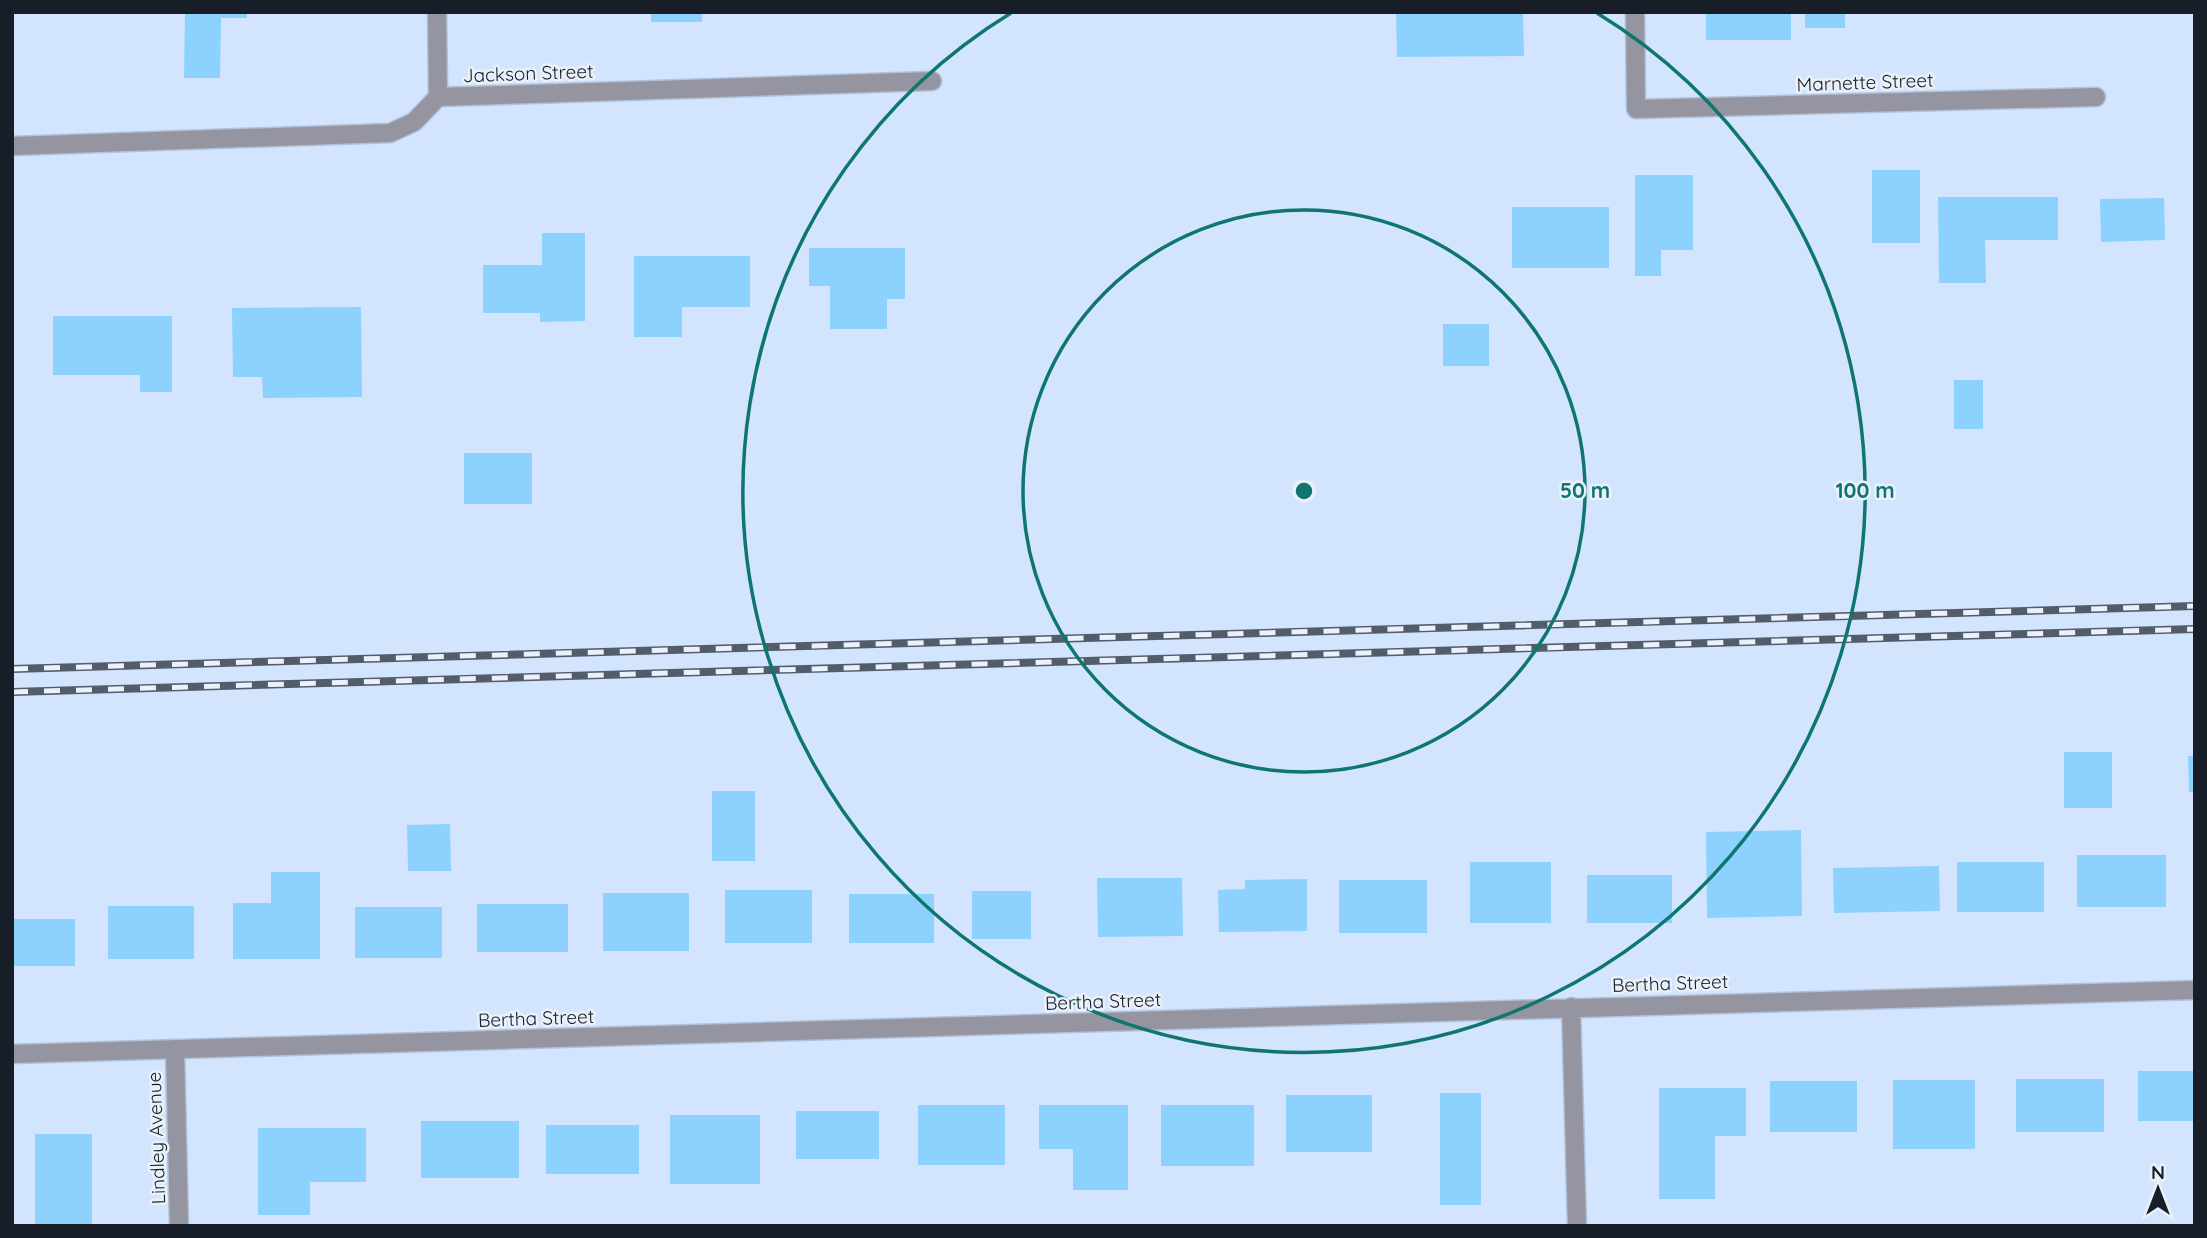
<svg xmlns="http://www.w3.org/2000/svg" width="2207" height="1238" font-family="Quicksand,sans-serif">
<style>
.building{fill:#8dd2fe}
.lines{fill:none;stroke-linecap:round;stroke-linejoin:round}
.minor-casing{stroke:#b1c1d7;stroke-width:21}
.minor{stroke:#9495a1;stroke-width:18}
.rail-casing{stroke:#535c6a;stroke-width:8}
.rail{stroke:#eaf1fb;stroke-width:5;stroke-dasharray:16;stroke-linecap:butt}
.ring{fill:none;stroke:#0f766e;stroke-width:3.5}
.labels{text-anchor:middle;stroke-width:5;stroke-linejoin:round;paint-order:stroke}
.street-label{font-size:19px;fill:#181e27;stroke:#eaf1fb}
.centre{fill:#0f766e;stroke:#eaf1fb;stroke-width:3.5}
.ring-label{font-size:21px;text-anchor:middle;font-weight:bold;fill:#0f766e;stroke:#eaf1fb;stroke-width:5;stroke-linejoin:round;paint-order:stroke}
</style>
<rect width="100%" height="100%" fill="#d3e5fe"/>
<path class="building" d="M 185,12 L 247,12 L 247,18 L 221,18 L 220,78 L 184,78 Z
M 651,12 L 702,12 L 702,22 L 651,22 Z
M 1396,12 L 1523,12 L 1524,56 L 1397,57 Z
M 1706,12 L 1791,12 L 1791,40 L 1706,40 Z
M 1805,12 L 1845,12 L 1845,28 L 1805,28 Z
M 1872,170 L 1920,170 L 1920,243 L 1872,243 Z
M 1635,175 L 1693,175 L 1693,250 L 1661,250 L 1661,276 L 1635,276 Z
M 1938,197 L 2058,197 L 2058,240 L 1985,240 L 1986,283 L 1939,283 Z
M 2164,198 L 2165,240 L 2101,242 L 2100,199 Z
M 1512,207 L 1609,207 L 1609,268 L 1512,268 Z
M 542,233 L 585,233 L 585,321 L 540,322 L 540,313 L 483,313 L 483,265 L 542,265 Z
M 809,248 L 905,248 L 905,299 L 887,299 L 887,329 L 830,329 L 830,286 L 809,286 Z
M 634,256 L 750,256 L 750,307 L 682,307 L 682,337 L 634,337 Z
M 361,307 L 362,397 L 263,398 L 262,377 L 233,377 L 232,308 Z
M 53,316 L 172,316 L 172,392 L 140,392 L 140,375 L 53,375 Z
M 1443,324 L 1489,324 L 1489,366 L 1443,366 Z
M 1954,380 L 1983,380 L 1983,429 L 1954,429 Z
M 464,453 L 532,453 L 532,504 L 464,504 Z
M 2064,752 L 2112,752 L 2112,808 L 2064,808 Z
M 2188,756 L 2195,756 L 2195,792 L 2189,792 Z
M 712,791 L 755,791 L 755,861 L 712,861 Z
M 450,824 L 451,871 L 408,871 L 407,825 Z
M 1801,830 L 1802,916 L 1707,918 L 1706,832 Z
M 2077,855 L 2166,855 L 2166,907 L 2077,907 Z
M 1470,862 L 1551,862 L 1551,923 L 1470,923 Z
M 1957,862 L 2044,862 L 2044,912 L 1957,912 Z
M 1939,866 L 1940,911 L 1834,913 L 1833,868 Z
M 271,872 L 320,872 L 320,959 L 233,959 L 233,903 L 271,903 Z
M 1587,875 L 1672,875 L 1672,923 L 1587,923 Z
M 1097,878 L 1182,878 L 1183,936 L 1098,937 Z
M 1307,879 L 1307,931 L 1219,932 L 1218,890 L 1245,889 L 1245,880 Z
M 1339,880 L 1427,880 L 1427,933 L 1339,933 Z
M 725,890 L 812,890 L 812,943 L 725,943 Z
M 972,891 L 1031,891 L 1031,939 L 972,939 Z
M 603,893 L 689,893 L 689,951 L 603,951 Z
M 849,894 L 934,894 L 934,943 L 849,943 Z
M 477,904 L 568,904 L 568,952 L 477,952 Z
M 108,906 L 194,906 L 194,959 L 108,959 Z
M 355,907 L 442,907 L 442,958 L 355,958 Z
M 12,919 L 75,919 L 75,966 L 12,966 Z
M 2138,1071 L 2195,1071 L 2195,1121 L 2138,1121 Z
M 2016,1079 L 2104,1079 L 2104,1132 L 2016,1132 Z
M 1893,1080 L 1975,1080 L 1975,1149 L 1893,1149 Z
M 1770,1081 L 1857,1081 L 1857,1132 L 1770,1132 Z
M 1659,1088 L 1746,1088 L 1746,1136 L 1715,1136 L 1715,1199 L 1659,1199 Z
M 1440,1093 L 1481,1093 L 1481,1205 L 1440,1205 Z
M 1286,1095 L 1372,1095 L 1372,1152 L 1286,1152 Z
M 918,1105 L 1005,1105 L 1005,1165 L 918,1165 Z
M 1039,1105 L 1128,1105 L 1128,1190 L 1073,1190 L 1073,1149 L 1039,1149 Z
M 1161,1105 L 1254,1105 L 1254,1166 L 1161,1166 Z
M 796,1111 L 879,1111 L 879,1159 L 796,1159 Z
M 670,1115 L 760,1115 L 760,1184 L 670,1184 Z
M 421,1121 L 519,1121 L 519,1178 L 421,1178 Z
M 546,1125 L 639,1125 L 639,1174 L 546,1174 Z
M 258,1128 L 366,1128 L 366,1182 L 310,1182 L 310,1215 L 258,1215 Z
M 35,1134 L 92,1134 L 92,1226 L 35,1226 Z"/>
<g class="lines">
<g class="minor-casing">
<path id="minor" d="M 437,12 L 438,97
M 1635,12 L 1636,109 L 2096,97
M 12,146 L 390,133 L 414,122 L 438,97 L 932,81
M 1571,1007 L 1577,1226
M 175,1049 L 179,1226
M 12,1054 L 2195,990"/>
</g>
<use href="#minor" class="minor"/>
<g class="rail-casing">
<path id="rail" d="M 12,669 L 2195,606
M 12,692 L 2195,629"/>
</g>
<use href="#rail" class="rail"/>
</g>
<g class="ring">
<circle cx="1304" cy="491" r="281"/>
<path d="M1597 13A561 561 0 1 1 1011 13"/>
</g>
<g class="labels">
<g class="street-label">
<text transform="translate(528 73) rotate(-2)" y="7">Jackson Street</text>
<text transform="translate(1865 82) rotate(-2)" y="7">Marnette Street</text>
<text transform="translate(1670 983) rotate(-2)" y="7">Bertha Street</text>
<text transform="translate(1103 1001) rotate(-2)" y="7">Bertha Street</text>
<text transform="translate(536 1018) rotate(-2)" y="7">Bertha Street</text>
<text transform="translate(156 1138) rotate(-92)" y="7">Lindley Avenue</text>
</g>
</g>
<circle cx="1304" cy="491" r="10" class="centre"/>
<g class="ring-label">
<text x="1585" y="498">50 m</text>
<text x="1865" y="498">100 m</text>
</g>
<rect width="2207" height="1238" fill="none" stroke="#181e27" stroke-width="28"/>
<g transform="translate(2158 1189)" stroke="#eaf1fb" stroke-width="5" paint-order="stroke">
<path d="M0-5L12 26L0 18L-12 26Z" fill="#181e27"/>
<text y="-10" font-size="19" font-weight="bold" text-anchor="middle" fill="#181e27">N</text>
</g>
</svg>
